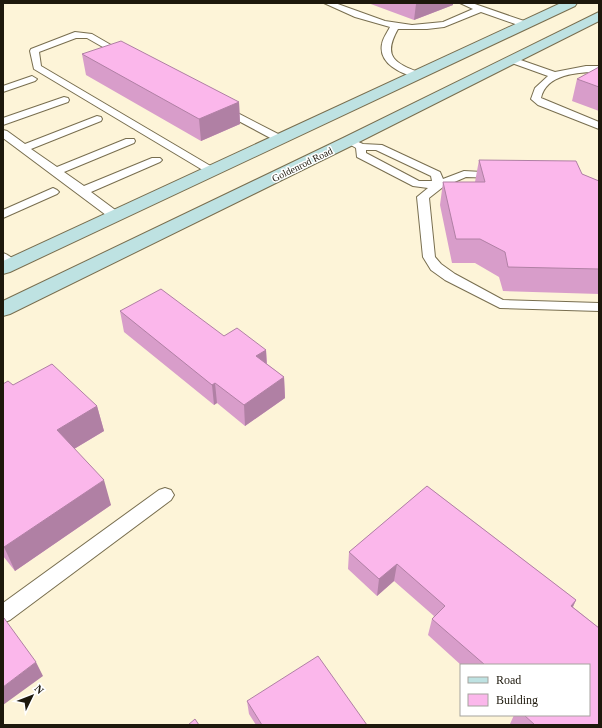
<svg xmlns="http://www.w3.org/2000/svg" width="602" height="728" font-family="Georgia,serif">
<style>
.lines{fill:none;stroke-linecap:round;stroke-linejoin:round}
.service-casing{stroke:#786e4f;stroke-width:2}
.secondary-casing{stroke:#786e4f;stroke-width:2}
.service{fill:#fff;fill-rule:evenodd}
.secondary{fill:#bee2e2;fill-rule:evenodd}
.wall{fill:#d89dca}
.shaded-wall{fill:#b080a4}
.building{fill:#fbb7eb;stroke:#b080a4}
.labels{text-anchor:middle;stroke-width:3;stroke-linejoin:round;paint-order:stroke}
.far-street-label{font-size:10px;fill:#1d180c;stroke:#fff}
</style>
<rect width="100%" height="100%" fill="#fdf4d8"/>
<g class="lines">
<g class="service-casing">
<path id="service" d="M 324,3 L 335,3 L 385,21 L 412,25 L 443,22 L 473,9 L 460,3 L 472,3 L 527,22 L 528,24 L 527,26 L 521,26 L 481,12 L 444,27 L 427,29 L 398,29 C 382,57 395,63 420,73 L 422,75 L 417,78 C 402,74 378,64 382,44 C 383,38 387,33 390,27 L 355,17 Z
M 75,32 L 92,34 L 130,56 L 128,58 L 122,58 L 87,38 L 76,38 L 39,52 L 41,66 L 214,168 L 216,170 L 214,172 L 206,172 L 34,69 L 30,51 L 31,49 Z
M 512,57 L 555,72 L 586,66 L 599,66 L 599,72 C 578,72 546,74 541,98 L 599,122 L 599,129 L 538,105 L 531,99 L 535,88 L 548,76 L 509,62 L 507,60 L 509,58 Z
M 32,76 L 37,79 L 35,81 L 3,92 L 3,86 Z
M 64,97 L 68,98 L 69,100 L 68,102 L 3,125 L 3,118 Z
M 222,105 L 284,137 L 285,139 L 280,142 L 276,141 L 218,110 L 217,108 Z
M 97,116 L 101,117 L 102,119 L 101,121 L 31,149 L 57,167 L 126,139 L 134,139 L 135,141 L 134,143 L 64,172 L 84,186 L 152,158 L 160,158 L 162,160 L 160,162 L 91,192 L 118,212 L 120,215 L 118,218 L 110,218 L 3,138 L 3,130 L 7,131 L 25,144 Z
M 349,138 L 363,144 L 382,145 L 440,172 L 443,179 L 464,171 L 501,173 L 503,175 L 501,177 L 497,178 L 466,177 L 443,187 L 429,198 L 435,257 L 441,264 L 455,274 L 503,300 L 599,303 L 599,311 L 500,308 L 445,280 L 431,270 L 423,257 L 417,197 L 428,188 L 413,186 L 357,157 L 356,148 L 344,141 ZM 366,150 L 376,150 L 431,176 L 432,181 L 419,181 L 366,153 Z
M 53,188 L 57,190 L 59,192 L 57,194 L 3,218 L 3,210 Z
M 3,253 C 9,255 14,259 18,264 L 16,267 L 11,268 L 3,264 Z
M 165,488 L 171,490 L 174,495 L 171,500 L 10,620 L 3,623 L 3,603 L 159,490 Z"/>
</g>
<g class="secondary-casing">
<path id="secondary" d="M 561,3 L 577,3 L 575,6 L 10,272 L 3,274 L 3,261 Z
M 599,12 L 599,21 L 355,144 L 10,314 L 3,316 L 3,301 L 343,138 Z"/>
</g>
<use href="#service" class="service"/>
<use href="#secondary" class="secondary"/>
</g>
<path class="wall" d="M 368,3 L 453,3 L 453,5 L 414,20 Z
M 82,54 L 239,102 L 240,124 L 201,141 L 86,75 Z
M 599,67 L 599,111 L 572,101 L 577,79 Z
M 479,160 L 582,174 L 599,181 L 599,294 L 503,291 L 499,277 L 475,263 L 452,263 L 440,205 L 443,182 L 475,182 Z
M 120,311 L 224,336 L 266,350 L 267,364 L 284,377 L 285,398 L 245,426 L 217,403 L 214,405 L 124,332 Z
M 3,384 L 13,385 L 97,406 L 104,431 L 74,449 L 111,505 L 15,571 L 3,556 Z
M 427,486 L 576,600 L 573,607 L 599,628 L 599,725 L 511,725 L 510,724 L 514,715 L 589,715 L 589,665 L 461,665 L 428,635 L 432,619 L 434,616 L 394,581 L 377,596 L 348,569 L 349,552 Z
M 247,701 L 367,725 L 256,725 L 249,714 Z"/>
<path class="shaded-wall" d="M 419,3 L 453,3 L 453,5 L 414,20 L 416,4 Z
M 239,102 L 240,124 L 201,141 L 199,119 Z
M 266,350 L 267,370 L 256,356 Z
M 284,377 L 285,398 L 245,426 L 244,405 Z
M 215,383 L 217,403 L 214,405 L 212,385 Z
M 97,406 L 104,431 L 64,455 L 57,430 Z
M 104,480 L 111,505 L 15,571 L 4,547 Z
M 397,564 L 394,581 L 377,596 L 379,579 Z
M 576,600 L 568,617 L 571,606 Z
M 36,662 L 43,676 L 3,705 L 3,687 Z"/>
<path class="building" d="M 121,41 L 239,102 L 199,119 L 82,54 Z
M 599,67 L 599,87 L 577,79 Z
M 479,160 L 576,161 L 582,174 L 599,181 L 599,269 L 508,267 L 505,252 L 480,239 L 456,239 L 443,182 L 485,182 Z
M 161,289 L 224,336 L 237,328 L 266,350 L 256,356 L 284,377 L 244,405 L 215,383 L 212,385 L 120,311 Z
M 52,364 L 97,406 L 57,430 L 104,480 L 4,547 L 3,546 L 3,384 L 8,381 L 13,385 Z
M 427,486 L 576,600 L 571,606 L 599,628 L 599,725 L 535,725 L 524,715 L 589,715 L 589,665 L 485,665 L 432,619 L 445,606 L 397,564 L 379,579 L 349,552 Z
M 4,618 L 36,662 L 3,687 L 3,619 Z
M 318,656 L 367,725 L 262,725 L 247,701 Z
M 195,719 L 199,725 L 188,725 Z"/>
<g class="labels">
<g class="far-street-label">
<text transform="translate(302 164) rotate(-26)" y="4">Goldenrod Road</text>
</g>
</g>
<rect width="602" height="728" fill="none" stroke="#1d180c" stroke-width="8"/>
<rect x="460" y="664" width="130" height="52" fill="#ffffff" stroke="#a5a39e"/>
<rect x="468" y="677" width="20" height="6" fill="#bee2e2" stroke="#a5a39e"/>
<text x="496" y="684" font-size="12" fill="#1d180c">Road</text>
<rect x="468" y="694" width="20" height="12" fill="#fbb7eb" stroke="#a5a39e"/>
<text x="496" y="704" font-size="12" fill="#1d180c">Building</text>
<g transform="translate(32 696) rotate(47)" stroke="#ffffff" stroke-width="3" paint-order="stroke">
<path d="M0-3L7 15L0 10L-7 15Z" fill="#1d180c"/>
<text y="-6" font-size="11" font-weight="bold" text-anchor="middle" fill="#1d180c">N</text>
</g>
</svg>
